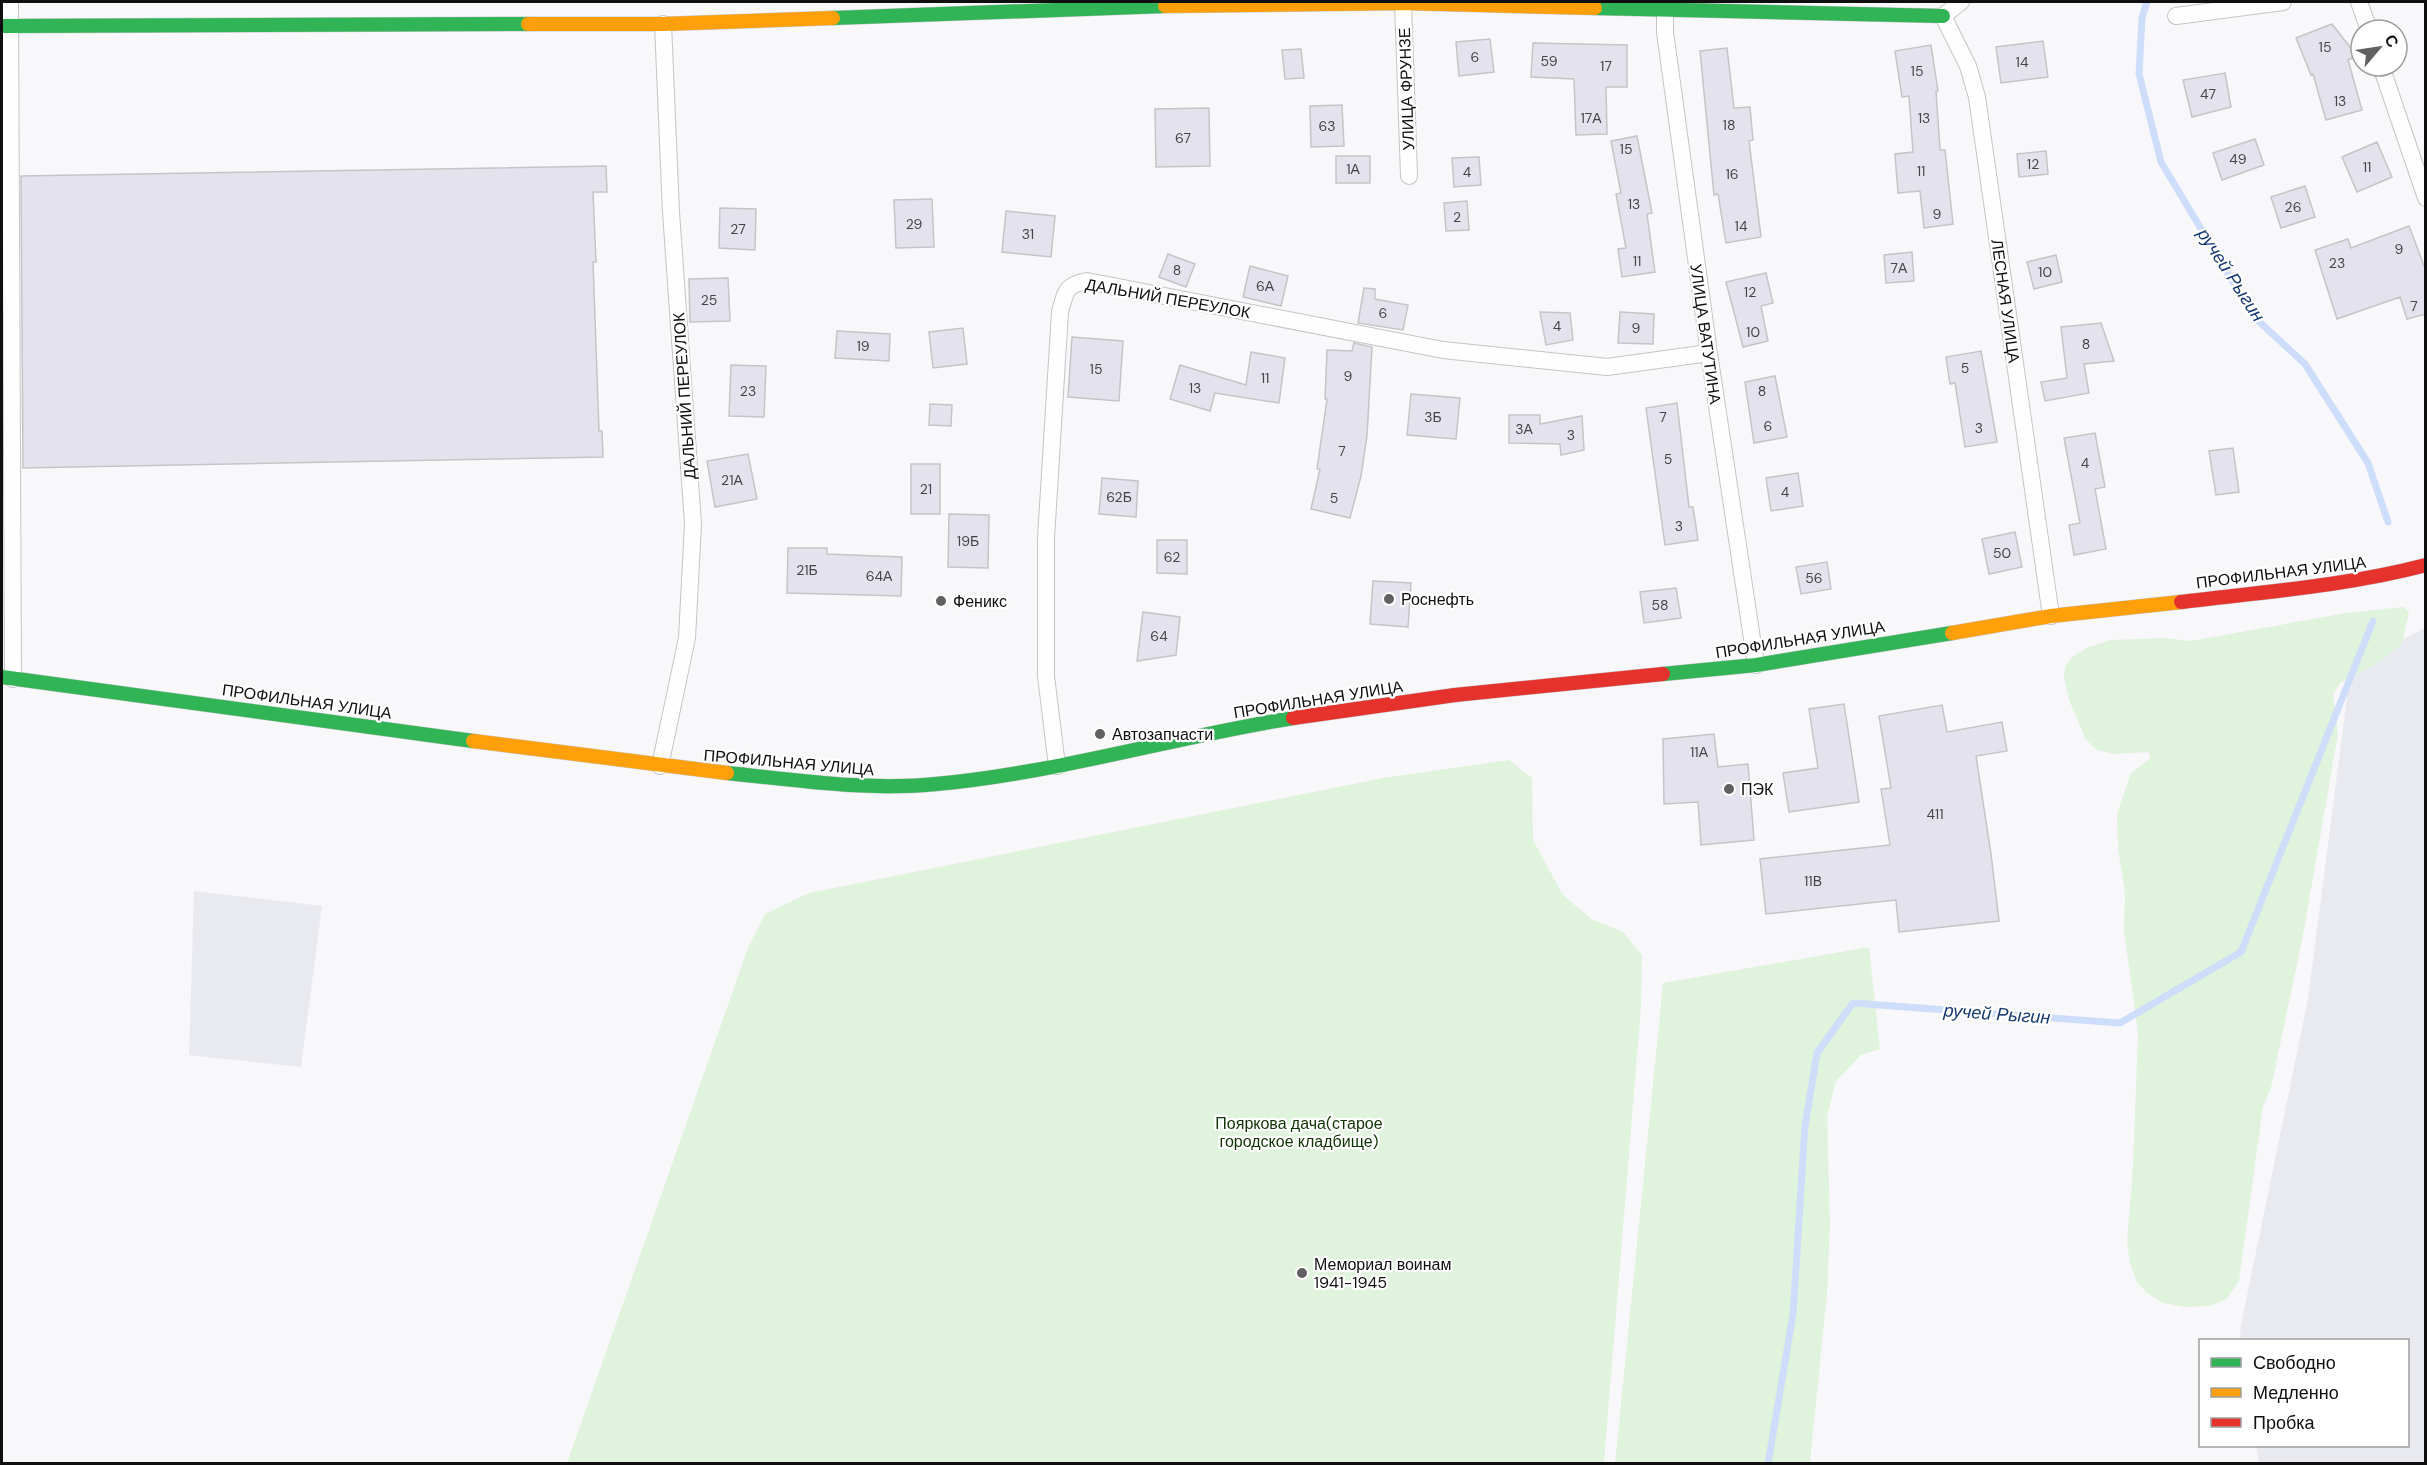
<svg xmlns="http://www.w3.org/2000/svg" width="2427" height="1465" font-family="'DM Sans',sans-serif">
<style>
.built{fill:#e9e9f0}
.green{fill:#e0f3dc}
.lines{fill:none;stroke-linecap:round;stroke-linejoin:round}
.stream{stroke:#cdddfa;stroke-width:7}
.building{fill:#e4e2ed;stroke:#c5c5c7;stroke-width:1.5}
.street-casing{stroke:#c5c5c6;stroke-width:18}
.fast-casing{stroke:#c5c5c6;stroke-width:15}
.slow-casing{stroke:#c5c5c6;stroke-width:15}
.jam-casing{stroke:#c5c5c6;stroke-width:15}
.street{stroke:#fefefe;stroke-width:16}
.fast{stroke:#30b455;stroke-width:14}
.slow{stroke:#ff9f0a;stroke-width:14}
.jam{stroke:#e5322d;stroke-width:14}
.poi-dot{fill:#616162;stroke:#fff;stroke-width:2}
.labels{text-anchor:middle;stroke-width:4.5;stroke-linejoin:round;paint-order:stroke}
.number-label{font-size:14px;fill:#454548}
.street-label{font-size:16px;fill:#0f0f10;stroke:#fff}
.poi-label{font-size:16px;fill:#0f0f10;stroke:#fff;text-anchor:start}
.park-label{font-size:16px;fill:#0f3302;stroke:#fff}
.water-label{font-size:18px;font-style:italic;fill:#173972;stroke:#fff}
</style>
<rect width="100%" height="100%" fill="#f8f8fa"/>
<path class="built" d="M 2425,628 L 2425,1463 L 2259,1463 L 2256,1446 L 2408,1446 L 2408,1340 L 2241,1340 L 2240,1330 L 2308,999 L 2350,674 L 2383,649 Z
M 194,891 L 322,906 L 301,1067 L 189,1055 Z"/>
<path class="green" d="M 2403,607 L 2409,612 L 2402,644 L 2376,664 L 2340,683 L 2333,694 L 2338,734 L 2303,935 L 2271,1088 L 2263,1106 L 2239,1281 L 2226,1299 L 2210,1306 L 2184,1307 L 2163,1303 L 2147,1293 L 2137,1282 L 2130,1264 L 2127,1243 L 2133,1165 L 2138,1033 L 2124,931 L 2125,893 L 2118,849 L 2117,814 L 2131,773 L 2151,758 L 2148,752 L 2113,754 L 2097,750 L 2086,740 L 2069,700 L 2064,678 L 2065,667 L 2072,657 L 2087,648 L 2110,640 L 2165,638 L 2191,641 L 2346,613 Z
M 1509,760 L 1532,778 L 1533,840 L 1563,895 L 1591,919 L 1623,932 L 1642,955 L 1641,1007 L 1604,1463 L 567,1463 L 749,945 L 765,914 L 809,893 L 1383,778 Z
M 1869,947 L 1880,1049 L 1861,1055 L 1836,1081 L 1827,1116 L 1830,1223 L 1827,1294 L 1810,1463 L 1615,1463 L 1663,983 Z"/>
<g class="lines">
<path class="stream" d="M 2147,2 L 2142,18 L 2139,74 L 2161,162 L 2254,317 L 2305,364 L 2368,463 L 2388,522
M 1768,1464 L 1793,1314 L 1805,1126 L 1817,1053 L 1853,1003 L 2120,1023 L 2241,952 L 2373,621"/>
</g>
<path class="building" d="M 2332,24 L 2357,56 L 2348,60 L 2362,110 L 2326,120 L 2313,74 L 2311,75 L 2296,38 Z
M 1490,39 L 1494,72 L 1459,76 L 1456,42 Z
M 2043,41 L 2048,77 L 2001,83 L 1996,47 Z
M 1533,43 L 1627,45 L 1627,87 L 1606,87 L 1607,134 L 1576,135 L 1574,79 L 1531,77 Z
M 1931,45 L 1938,91 L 1936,91 L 1940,150 L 1945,150 L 1953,224 L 1924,228 L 1920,191 L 1898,193 L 1895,154 L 1913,152 L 1909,96 L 1902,97 L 1895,51 Z
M 1727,48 L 1734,108 L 1750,107 L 1753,140 L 1749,141 L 1761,237 L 1726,243 L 1718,194 L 1714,195 L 1700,51 Z
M 1301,49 L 1304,78 L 1285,79 L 1282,50 Z
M 2225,73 L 2231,107 L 2192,117 L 2183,80 Z
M 1342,105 L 1344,146 L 1311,147 L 1310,106 Z
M 1209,108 L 1210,166 L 1156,167 L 1155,109 Z
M 1637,136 L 1652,213 L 1647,214 L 1655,272 L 1622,277 L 1618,249 L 1626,248 L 1616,194 L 1621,193 L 1611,141 Z
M 2255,139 L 2264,165 L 2222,180 L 2213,153 Z
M 2377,142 L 2392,177 L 2357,192 L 2342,157 Z
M 2046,151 L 2048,174 L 2019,177 L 2017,154 Z
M 1336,156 L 1370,156 L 1370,183 L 1336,183 Z
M 1479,157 L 1481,185 L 1454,187 L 1452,158 Z
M 606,166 L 607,192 L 593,192 L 596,262 L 593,262 L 599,431 L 602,431 L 603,457 L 23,468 L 21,176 Z
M 2305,186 L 2315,217 L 2281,228 L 2271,197 Z
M 932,199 L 934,247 L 896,248 L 894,200 Z
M 1467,201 L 1469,230 L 1446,231 L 1444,203 Z
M 720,208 L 756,209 L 755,250 L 719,248 Z
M 1006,211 L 1055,216 L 1051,257 L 1002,252 Z
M 2409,226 L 2426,271 L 2426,314 L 2407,319 L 2400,297 L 2337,319 L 2315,250 L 2348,239 L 2351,248 Z
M 1912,252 L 1914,281 L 1886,283 L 1884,255 Z
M 1168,254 L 1195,264 L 1186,287 L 1159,277 Z
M 2056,255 L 2062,282 L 2034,289 L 2027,262 Z
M 1250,266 L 1288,276 L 1281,306 L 1243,297 Z
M 1766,273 L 1773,303 L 1761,306 L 1768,341 L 1743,347 L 1726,282 Z
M 728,278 L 730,321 L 690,322 L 689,279 Z
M 1364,288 L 1375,289 L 1375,299 L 1408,305 L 1403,330 L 1358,323 Z
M 1540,312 L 1570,313 L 1573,340 L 1546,345 Z
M 1620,312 L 1654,314 L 1653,344 L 1618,343 Z
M 2101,323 L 2114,361 L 2084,364 L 2089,393 L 2045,401 L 2041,382 L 2067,378 L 2061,327 Z
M 963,328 L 967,364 L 933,368 L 929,332 Z
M 837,331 L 890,334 L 889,361 L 835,358 Z
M 1072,337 L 1123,341 L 1119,401 L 1068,397 Z
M 1354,343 L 1372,347 L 1367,436 L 1361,476 L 1350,518 L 1311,509 L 1320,469 L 1317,469 L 1327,399 L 1325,399 L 1327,350 L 1352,351 Z
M 1981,351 L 1997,442 L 1965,447 L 1955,383 L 1950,384 L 1946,357 Z
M 1251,352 L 1285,358 L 1279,403 L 1215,393 L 1210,411 L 1170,399 L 1180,365 L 1246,385 Z
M 731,365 L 766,366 L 764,417 L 729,416 Z
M 1775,376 L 1787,437 L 1754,443 L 1745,382 Z
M 1411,394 L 1460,398 L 1456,439 L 1407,435 Z
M 1677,403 L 1689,507 L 1693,507 L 1698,540 L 1665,545 L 1646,408 Z
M 930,404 L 952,405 L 951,426 L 929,425 Z
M 1509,415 L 1540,415 L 1540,424 L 1582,416 L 1584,450 L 1561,455 L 1560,444 L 1509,443 Z
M 2095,433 L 2105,487 L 2095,489 L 2106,549 L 2074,555 L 2069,525 L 2080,523 L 2064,438 Z
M 2233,448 L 2239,492 L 2216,495 L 2209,451 Z
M 748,454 L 757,499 L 715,507 L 707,461 Z
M 911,464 L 940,464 L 940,514 L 911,514 Z
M 1798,473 L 1803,506 L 1771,511 L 1766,478 Z
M 1102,478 L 1138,481 L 1136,517 L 1099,514 Z
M 949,514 L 989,515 L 988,568 L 948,567 Z
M 2015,532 L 2022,567 L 1989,574 L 1982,539 Z
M 1157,540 L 1187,540 L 1187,574 L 1157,573 Z
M 788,548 L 827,548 L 827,554 L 902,557 L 901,596 L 787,593 Z
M 1827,562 L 1831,589 L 1801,594 L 1796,567 Z
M 1373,581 L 1411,583 L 1408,627 L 1370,624 Z
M 1676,588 L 1681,618 L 1644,623 L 1640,592 Z
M 1143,612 L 1180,617 L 1176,655 L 1137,661 Z
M 1844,704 L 1859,802 L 1789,812 L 1783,773 L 1818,768 L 1809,709 Z
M 1942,705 L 1947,732 L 2002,722 L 2007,751 L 1976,756 L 1991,854 L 1999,921 L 1899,932 L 1896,900 L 1766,914 L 1760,859 L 1890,845 L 1881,789 L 1891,788 L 1879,716 Z
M 1714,734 L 1718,767 L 1748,764 L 1754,840 L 1701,845 L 1698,802 L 1664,804 L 1663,739 Z"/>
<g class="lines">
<g class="street-casing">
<path id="street" d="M 10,2 L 13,679
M 1403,2 L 1409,176
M 1665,2 L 1665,32 L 1709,353 L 1756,665
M 1961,2 L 1943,16 L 1968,66 L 1977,97 L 2051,616
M 2359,2 L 2369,30
M 2176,16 L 2283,2
M 2381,66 L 2426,198
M 660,766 L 687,638 L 693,524 L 671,212 L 663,24
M 1057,766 L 1046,676 L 1046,538 L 1060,312 C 1066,291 1065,285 1087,281 L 1443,350 L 1607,367 L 1709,353"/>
</g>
<g class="fast-casing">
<path id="fast" d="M 1595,8 L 1943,16
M 833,18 L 1165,6
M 2,26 L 528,24
M 1663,674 L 1756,665 L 1952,633
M 2,677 L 473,741
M 727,773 C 797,780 866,791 936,784 C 1057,773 1174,737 1293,718"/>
</g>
<g class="slow-casing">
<path id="slow" d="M 1165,6 L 1403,3 L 1595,8
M 528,24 L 663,24 L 833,18
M 1952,633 L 2051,616 L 2181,602
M 473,741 L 727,773"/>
</g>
<g class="jam-casing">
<path id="jam" d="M 2181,602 C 2263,592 2346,586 2426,565
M 1293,718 L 1455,695 L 1663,674"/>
</g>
<use href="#street" class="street"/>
<use href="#fast" class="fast"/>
<use href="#slow" class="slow"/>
<use href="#jam" class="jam"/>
</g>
<g class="poi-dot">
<circle cx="1389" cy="599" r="6"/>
<circle cx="941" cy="601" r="6"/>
<circle cx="1100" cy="734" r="6"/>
<circle cx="1729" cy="789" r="6"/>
<circle cx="1302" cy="1273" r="6"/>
</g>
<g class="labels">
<g class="number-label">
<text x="2325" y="52">15</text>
<text x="1475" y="62">6</text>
<text x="1549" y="66">59</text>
<text x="2022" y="67">14</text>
<text x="1606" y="71">17</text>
<text x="1917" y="76">15</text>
<text x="2208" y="99">47</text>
<text x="2340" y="106">13</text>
<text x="1591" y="123">17А</text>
<text x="1924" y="123">13</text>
<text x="1729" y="130">18</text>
<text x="1327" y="131">63</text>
<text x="1183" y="143">67</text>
<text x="1626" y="154">15</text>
<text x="2238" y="164">49</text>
<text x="2033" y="169">12</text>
<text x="2367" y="172">11</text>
<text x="1353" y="174">1А</text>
<text x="1921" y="176">11</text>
<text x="1467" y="177">4</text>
<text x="1732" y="179">16</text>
<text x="1634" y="209">13</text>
<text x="2293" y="212">26</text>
<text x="1937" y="219">9</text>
<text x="1457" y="222">2</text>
<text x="914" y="229">29</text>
<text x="1741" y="231">14</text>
<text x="738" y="234">27</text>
<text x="1028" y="239">31</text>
<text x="2399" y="254">9</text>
<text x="1637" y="266">11</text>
<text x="2337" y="268">23</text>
<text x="1899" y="273">7А</text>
<text x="1177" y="275">8</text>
<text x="2045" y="277">10</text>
<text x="1265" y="291">6А</text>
<text x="1750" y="297">12</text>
<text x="709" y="305">25</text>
<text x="2414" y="311">7</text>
<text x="1383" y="318">6</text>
<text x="1557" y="331">4</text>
<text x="1636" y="333">9</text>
<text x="1753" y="337">10</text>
<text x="2086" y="349">8</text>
<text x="863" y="351">19</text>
<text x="1965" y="373">5</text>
<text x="1096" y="374">15</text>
<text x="1348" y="381">9</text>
<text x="1265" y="383">11</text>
<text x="1195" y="393">13</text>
<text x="748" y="396">23</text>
<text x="1762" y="396">8</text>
<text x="1433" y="422">3Б</text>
<text x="1663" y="422">7</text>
<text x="1768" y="431">6</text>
<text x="1979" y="433">3</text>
<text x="1524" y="434">3А</text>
<text x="1571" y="440">3</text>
<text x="1342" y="456">7</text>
<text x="1668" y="464">5</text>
<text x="2085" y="468">4</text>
<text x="732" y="485">21А</text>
<text x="926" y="494">21</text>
<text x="1785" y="497">4</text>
<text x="1119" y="502">62Б</text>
<text x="1334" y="503">5</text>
<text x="1679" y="531">3</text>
<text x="968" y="546">19Б</text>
<text x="2002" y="558">50</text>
<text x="1172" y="562">62</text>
<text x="807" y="575">21Б</text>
<text x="879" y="581">64А</text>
<text x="1814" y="583">56</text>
<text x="1660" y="610">58</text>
<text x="1159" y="641">64</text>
<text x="1699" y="757">11А</text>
<text x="1935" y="819">411</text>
<text x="1813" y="886">11В</text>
</g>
<g class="street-label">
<text transform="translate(1406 89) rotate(-92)" y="6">УЛИЦА ФРУНЗЕ</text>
<text transform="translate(1168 298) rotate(10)" y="6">ДАЛЬНИЙ ПЕРЕУЛОК</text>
<text transform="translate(2006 301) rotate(82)" y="6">ЛЕСНАЯ УЛИЦА</text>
<text transform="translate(1706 334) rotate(82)" y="6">УЛИЦА ВАТУТИНА</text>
<text transform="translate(684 396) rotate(-94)" y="6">ДАЛЬНИЙ ПЕРЕУЛОК</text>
<text transform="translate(2281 572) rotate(-7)" y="6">ПРОФИЛЬНАЯ УЛИЦА</text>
<text transform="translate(1800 639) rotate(-9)" y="6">ПРОФИЛЬНАЯ УЛИЦА</text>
<text transform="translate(1318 699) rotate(-9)" y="6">ПРОФИЛЬНАЯ УЛИЦА</text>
<text transform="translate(307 701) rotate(8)" y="6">ПРОФИЛЬНАЯ УЛИЦА</text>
<text transform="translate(789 762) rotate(5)" y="6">ПРОФИЛЬНАЯ УЛИЦА</text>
</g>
<g class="poi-label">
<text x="1401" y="605">Роснефть</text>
<text x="953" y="607">Феникс</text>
<text x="1112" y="740">Автозапчасти</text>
<text x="1741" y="795">ПЭК</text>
<text x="1314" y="1270">Мемориал воинам<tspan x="1314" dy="18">1941-1945</tspan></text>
</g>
<g class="park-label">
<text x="1299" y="1129">Пояркова дача(старое<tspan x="1299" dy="18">городское кладбище)</tspan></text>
</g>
<g class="water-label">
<text transform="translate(2231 275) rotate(57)" y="6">ручей Рыгин</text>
<text transform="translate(1997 1014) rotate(4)" y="6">ручей Рыгин</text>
</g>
</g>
<rect width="2427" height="1465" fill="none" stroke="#0f0f10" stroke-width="6"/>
<rect x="2199" y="1339" width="210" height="108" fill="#ffffff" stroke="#9f9f9f" stroke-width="1.5"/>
<rect x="2211" y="1358" width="30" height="9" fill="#30b455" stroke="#9f9f9f" stroke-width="1.5"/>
<text x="2253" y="1369" font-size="18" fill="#0f0f10">Свободно</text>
<rect x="2211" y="1388" width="30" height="9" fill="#ff9f0a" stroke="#9f9f9f" stroke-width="1.5"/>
<text x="2253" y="1399" font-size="18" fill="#0f0f10">Медленно</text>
<rect x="2211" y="1418" width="30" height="9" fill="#e5322d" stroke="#9f9f9f" stroke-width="1.5"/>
<text x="2253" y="1429" font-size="18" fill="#0f0f10">Пробка</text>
<g transform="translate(2379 48) rotate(61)"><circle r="28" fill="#ffffff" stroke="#9f9f9f" stroke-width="1.5"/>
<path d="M0-4.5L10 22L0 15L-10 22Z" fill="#616162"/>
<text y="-9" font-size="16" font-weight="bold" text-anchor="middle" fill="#0f0f10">С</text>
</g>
</svg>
